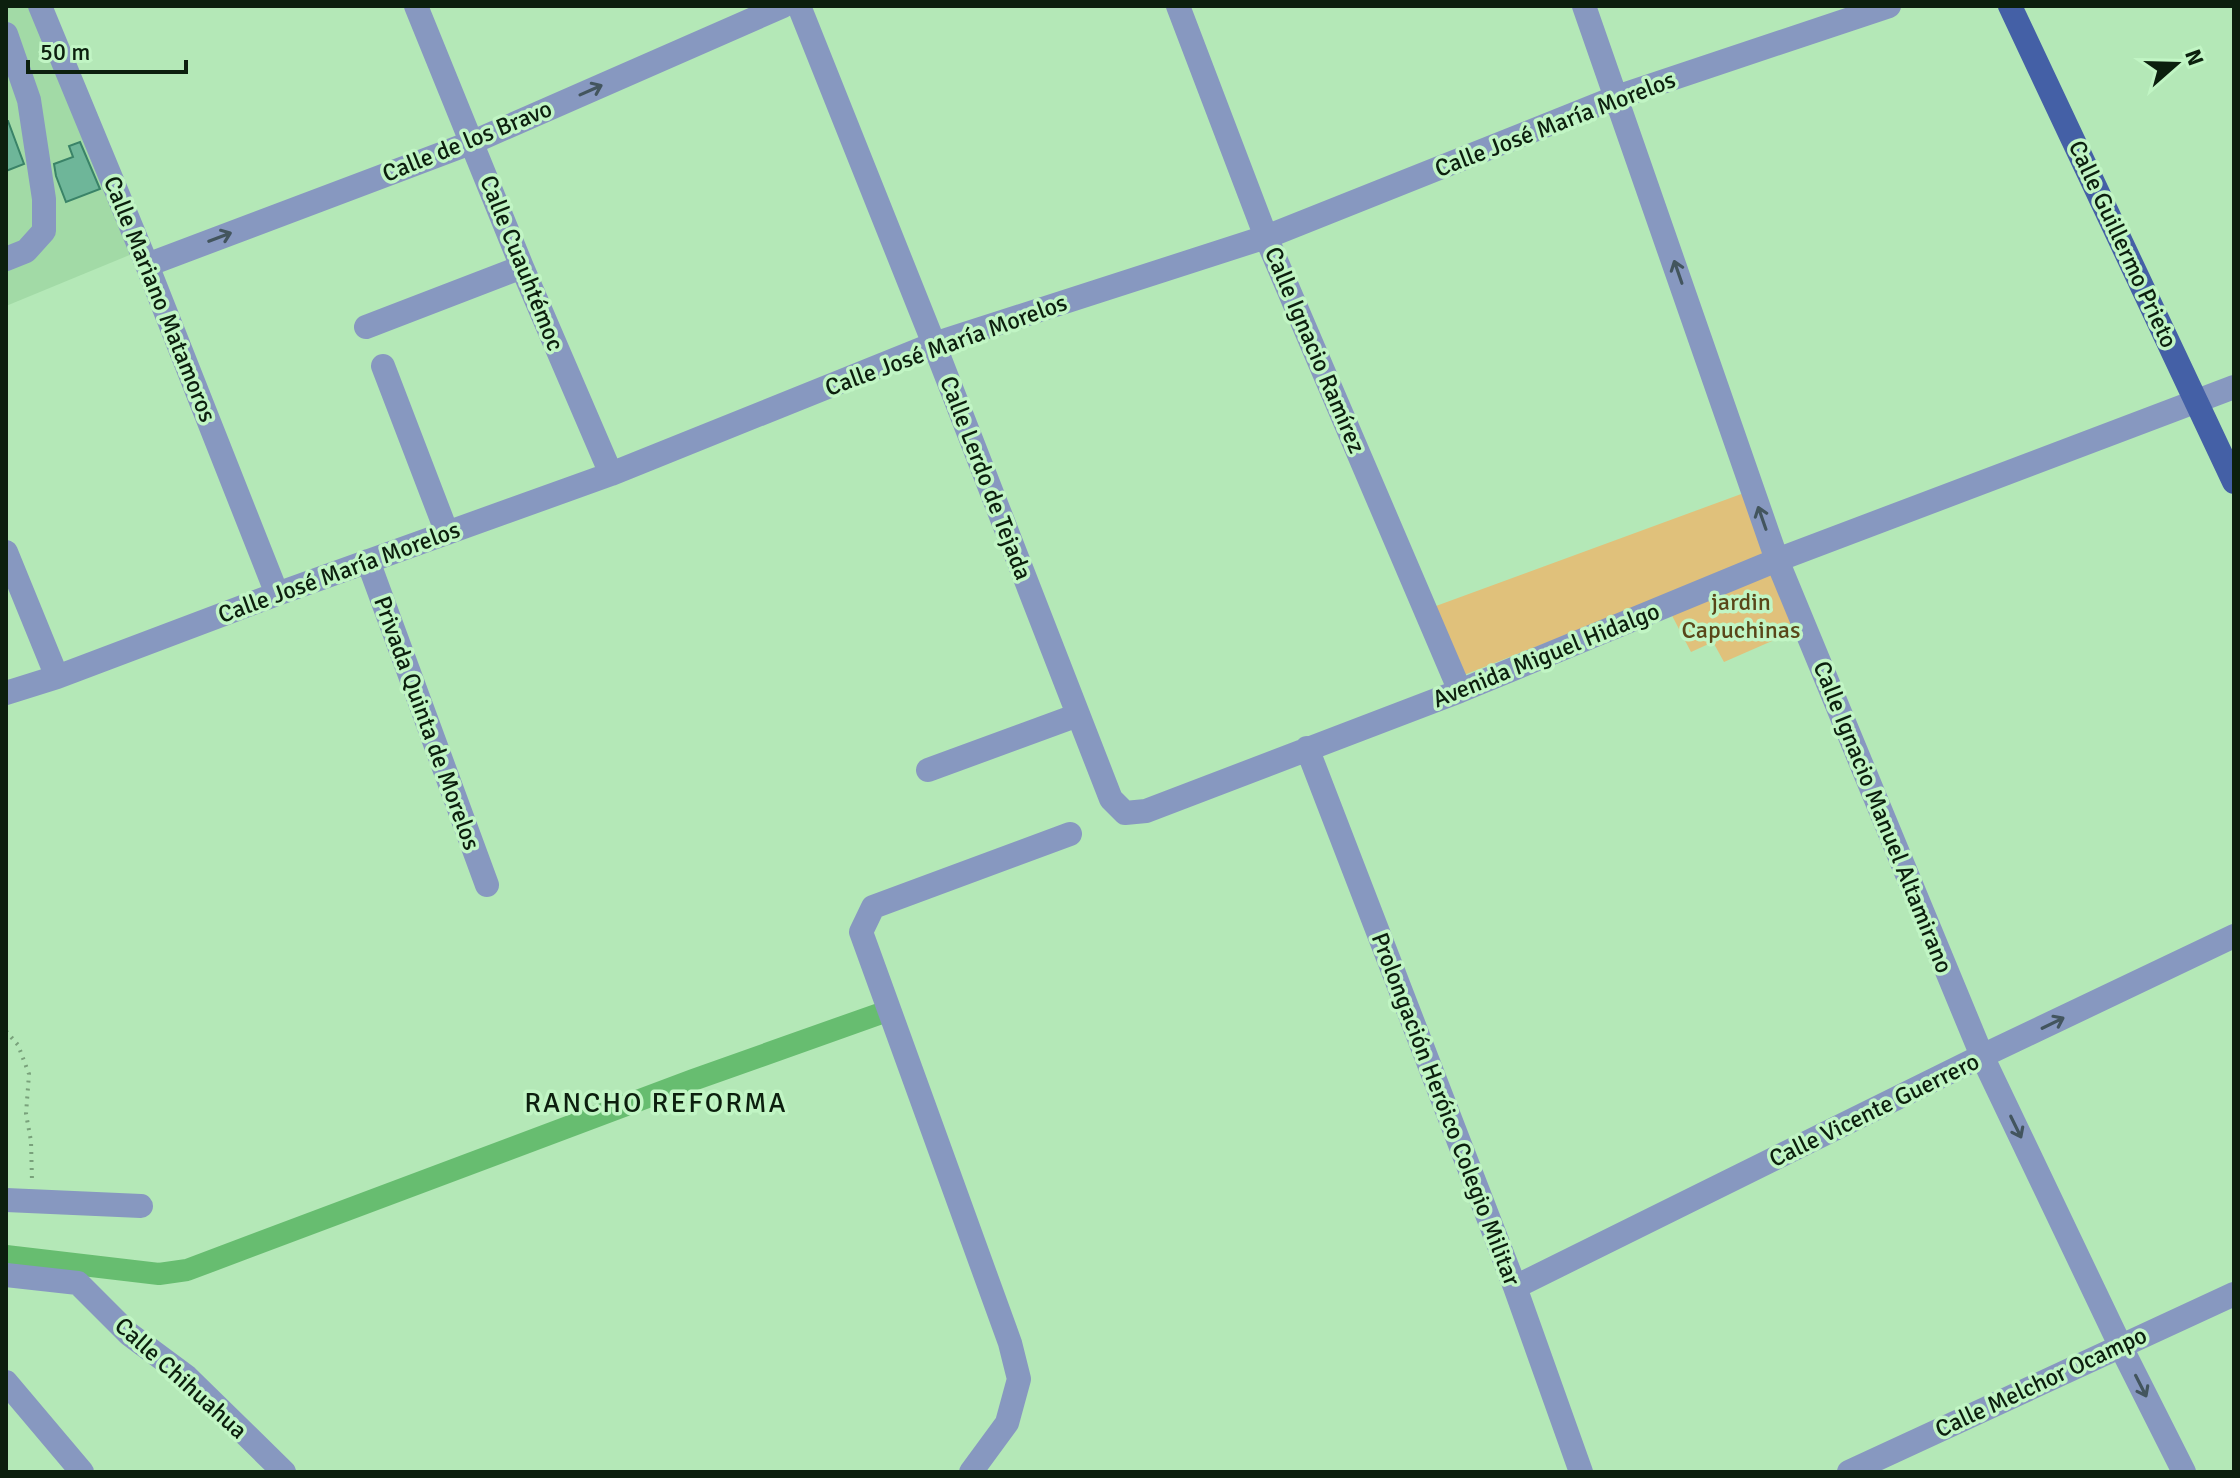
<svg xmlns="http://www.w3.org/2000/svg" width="2240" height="1478" font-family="Signika,sans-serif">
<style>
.built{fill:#a2daa6}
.green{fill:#e0c17b}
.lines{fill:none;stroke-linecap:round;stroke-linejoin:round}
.canal{stroke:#67bd70;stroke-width:22}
.building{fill:#6eb699;stroke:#3a8368;stroke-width:2}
.path{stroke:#79a17b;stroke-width:4;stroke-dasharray:2 6;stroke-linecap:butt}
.minor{stroke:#8798c0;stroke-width:24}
.major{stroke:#4460a6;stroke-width:24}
.oneway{stroke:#43555e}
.labels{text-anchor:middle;stroke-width:7;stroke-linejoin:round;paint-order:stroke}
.street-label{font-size:24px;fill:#0c1f0e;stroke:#c1f5c4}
.park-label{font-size:24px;fill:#594619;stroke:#c1f5c4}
.quarter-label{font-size:28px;letter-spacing:2px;fill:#0c1f0e;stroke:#c1f5c4}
</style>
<rect width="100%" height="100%" fill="#b4e8b7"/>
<path class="built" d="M 6,6 L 34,6 L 132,254 L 6,306 Z"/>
<path class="green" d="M 1744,493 L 1769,555 L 1464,675 L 1436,606 Z
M 1773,568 L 1797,630 L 1724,662 L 1713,642 L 1691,652 L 1667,606 Z"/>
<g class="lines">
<path class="canal" d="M 6,1256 L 159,1274 L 187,1270 L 693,1080 L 879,1014"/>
</g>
<path class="building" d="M 6,121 L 8,121 L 24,164 L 6,171 Z
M 80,142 L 100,189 L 66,202 L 56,176 L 54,164 L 73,157 L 69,146 Z"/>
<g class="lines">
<path class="path" d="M 6,1031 L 18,1045 L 29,1074 L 26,1114 L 31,1141 L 32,1181"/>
<path class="minor" d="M 40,6 L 147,265 L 277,594
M 416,6 L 522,267 L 611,474
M 799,6 L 934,344 L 1111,799 L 1125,813 L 1146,811 L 1460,691 L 1777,560 L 2234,387
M 1178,6 L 1266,237 L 1460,691
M 1584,6 L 1777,560 L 1982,1056 L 2120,1345 L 2184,1472
M 6,34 L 29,100 L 44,199 L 44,231 L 26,251 L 6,259
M 147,265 L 473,142 L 783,6
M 366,327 L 522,267
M 383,366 L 447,533
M 6,552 L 57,677
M 368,561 L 487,885
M 6,693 L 57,677 L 277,594 L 611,474 L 934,344 L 1266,237 L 1617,97 L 1889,6
M 1307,748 L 1515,1287 L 1581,1472
M 928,770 L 1078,715
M 6,1200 L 141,1206
M 6,1275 L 78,1283 L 129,1334 L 187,1377 L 284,1472
M 1515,1287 L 1982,1056 L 2234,936
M 6,1382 L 82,1472
M 971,1472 L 1007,1423 L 1019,1379 L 1010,1343 L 861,932 L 873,907 L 1070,834
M 1849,1472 L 2234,1294"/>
<path class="major" d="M 2010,6 L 2234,482"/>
</g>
<defs><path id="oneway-shaft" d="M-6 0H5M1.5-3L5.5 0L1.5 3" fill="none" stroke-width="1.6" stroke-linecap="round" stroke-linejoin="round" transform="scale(2)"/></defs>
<g class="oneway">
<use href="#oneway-shaft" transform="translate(591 90) rotate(-24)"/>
<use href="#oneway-shaft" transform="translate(220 237) rotate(-21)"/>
<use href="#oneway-shaft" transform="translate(1678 272) rotate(-109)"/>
<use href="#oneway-shaft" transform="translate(1762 518) rotate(-109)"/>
<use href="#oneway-shaft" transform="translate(2053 1023) rotate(-26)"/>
<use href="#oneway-shaft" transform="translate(2016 1127) rotate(64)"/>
<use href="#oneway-shaft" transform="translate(2141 1386) rotate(63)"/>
</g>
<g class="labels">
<g class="street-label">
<text transform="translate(1555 124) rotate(-21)" y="8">Calle José María Morelos</text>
<text transform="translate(467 141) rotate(-22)" y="8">Calle de los Bravo</text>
<text transform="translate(2123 244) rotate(65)" y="8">Calle Guillermo Prieto</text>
<text transform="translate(522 263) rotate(68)" y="8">Calle Cuauhtémoc</text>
<text transform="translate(160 299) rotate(68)" y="8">Calle Mariano Matamoros</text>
<text transform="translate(946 345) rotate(-20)" y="8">Calle José María Morelos</text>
<text transform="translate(1315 350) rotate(67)" y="8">Calle Ignacio Ramírez</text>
<text transform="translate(986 478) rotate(69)" y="8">Calle Lerdo de Tejada</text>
<text transform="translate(339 572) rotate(-20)" y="8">Calle José María Morelos</text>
<text transform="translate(1546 655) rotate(-22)" y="8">Avenida Miguel Hidalgo</text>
<text transform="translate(427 723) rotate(70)" y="8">Privada Quinta de Morelos</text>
<text transform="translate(1883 817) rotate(68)" y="8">Calle Ignacio Manuel Altamirano</text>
<text transform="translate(1446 1109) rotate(69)" y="8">Prolongación Heróico Colegio Militar</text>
<text transform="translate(1874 1110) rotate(-26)" y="8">Calle Vicente Guerrero</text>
<text transform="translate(181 1378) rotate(42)" y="8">Calle Chihuahua</text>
<text transform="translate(2041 1382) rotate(-25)" y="8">Calle Melchor Ocampo</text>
</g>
<g class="park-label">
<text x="1741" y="610">jardin<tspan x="1741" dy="28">Capuchinas</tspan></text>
</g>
<g class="quarter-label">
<text x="656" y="1112">RANCHO REFORMA</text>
</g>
</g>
<rect width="2240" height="1478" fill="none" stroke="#0c1f0e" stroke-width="16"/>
<g transform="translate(2176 64) rotate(70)" stroke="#c1f5c4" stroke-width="6" paint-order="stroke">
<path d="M0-6L14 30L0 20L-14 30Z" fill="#0c1f0e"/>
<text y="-12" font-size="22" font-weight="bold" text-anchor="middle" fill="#0c1f0e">N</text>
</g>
<path d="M28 60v12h158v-12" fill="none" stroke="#0c1f0e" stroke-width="4"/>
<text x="40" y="60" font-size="24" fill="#0c1f0e" stroke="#c1f5c4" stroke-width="6" paint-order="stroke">50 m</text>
</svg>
